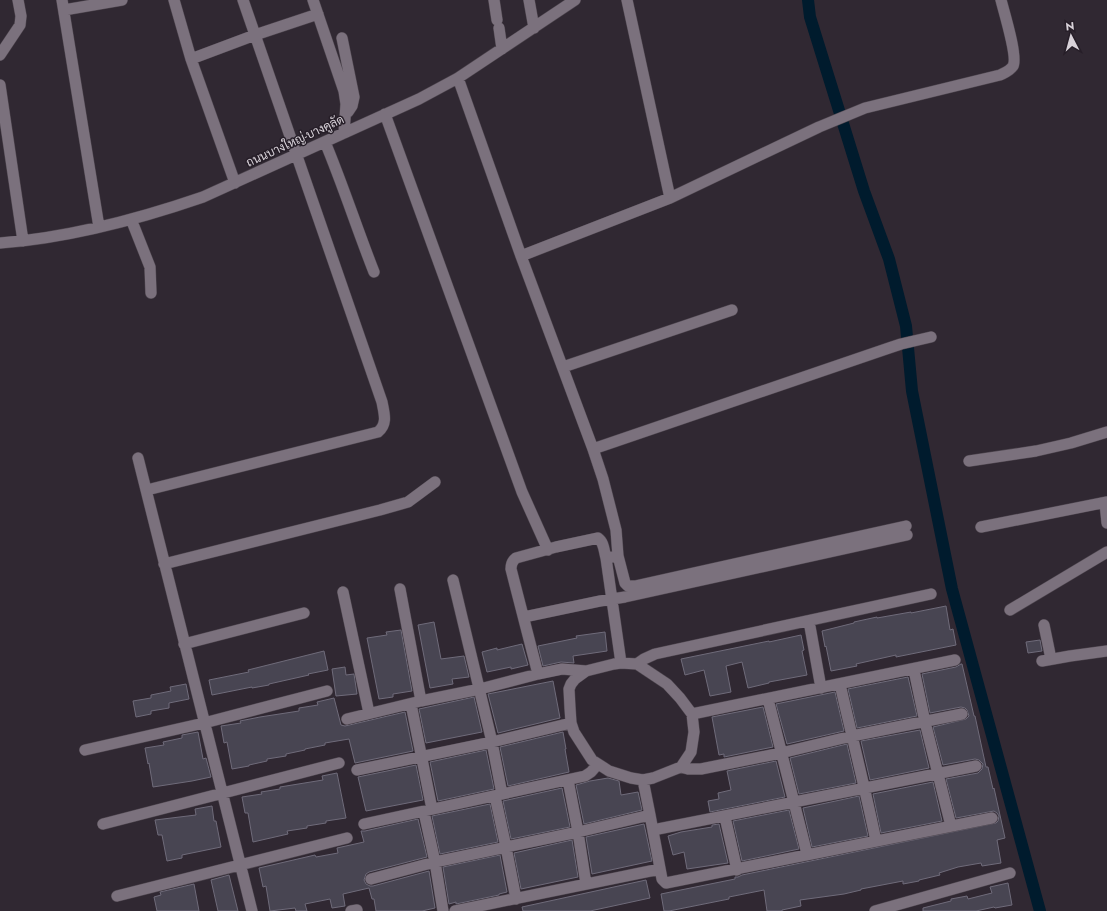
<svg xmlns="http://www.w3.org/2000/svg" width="1107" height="911" font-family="Jost,Sarabun,sans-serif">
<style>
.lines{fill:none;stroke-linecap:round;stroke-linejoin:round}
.canal{stroke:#001b2d;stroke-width:12}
.building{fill:#484552;stroke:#6f6b7a}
.minor-casing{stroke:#4e464f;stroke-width:12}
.minor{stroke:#7b717d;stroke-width:11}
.labels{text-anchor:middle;stroke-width:3;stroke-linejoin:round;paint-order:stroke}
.street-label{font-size:12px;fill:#d8d2d9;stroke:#261e28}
</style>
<rect width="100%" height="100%" fill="#302832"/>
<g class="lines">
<path class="canal" d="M 808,0 L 810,17 L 864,191 L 889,259 L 906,326 L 912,391 L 952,589 L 1040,911"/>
</g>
<path class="building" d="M 946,606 L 950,630 L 953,629 L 956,645 L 896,657 L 896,655 L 856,664 L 857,666 L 831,671 L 826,646 L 825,647 L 822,631 L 854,623 L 854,622 L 877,617 L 877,618 L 911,612 L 911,613 Z
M 434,622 L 441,659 L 464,656 L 469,677 L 452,679 L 453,684 L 430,688 L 418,625 Z
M 401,630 L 412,691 L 393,694 L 393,697 L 379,699 L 367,638 L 387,635 L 386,632 Z
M 605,632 L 607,651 L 573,656 L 574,663 L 561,662 L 543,666 L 538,646 L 577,638 L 576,636 Z
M 801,635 L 804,650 L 802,651 L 807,675 L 769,682 L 769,683 L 748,688 L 742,662 L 726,666 L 731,692 L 710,696 L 704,670 L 685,675 L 681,659 L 769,641 L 769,642 Z
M 1040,640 L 1042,651 L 1028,653 L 1026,642 Z
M 522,644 L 528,665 L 511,669 L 511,667 L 487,672 L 482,652 L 497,648 L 497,650 Z
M 324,651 L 328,670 L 308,674 L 309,675 L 269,684 L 269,685 L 252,688 L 252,687 L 212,695 L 209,680 L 249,672 L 248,670 Z
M 961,664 L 962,664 L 974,716 L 975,716 L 986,767 L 988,767 L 993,789 L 994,788 L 1005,838 L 997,840 L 1001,863 L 982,866 L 981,863 L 958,867 L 939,873 L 940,875 L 919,880 L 919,881 L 903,884 L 903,881 L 861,889 L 861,890 L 844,894 L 800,900 L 801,906 L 782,910 L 782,911 L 767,911 L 764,890 L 729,897 L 729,899 L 669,911 L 664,911 L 661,894 L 735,879 L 735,877 L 738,877 L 742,875 L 996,823 L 998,821 L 999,816 L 997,813 L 994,811 L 956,818 L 946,779 L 978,773 L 982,769 L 983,764 L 979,760 L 975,759 L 943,765 L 933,727 L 966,719 L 969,716 L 967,710 L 965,708 L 961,707 L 930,713 L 922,674 L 956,667 Z
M 345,667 L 346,675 L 354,674 L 357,694 L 336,696 L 332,669 Z
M 908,677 L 917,716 L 857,728 L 848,689 Z
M 553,681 L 560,718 L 498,733 L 488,694 Z
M 186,684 L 189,699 L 169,703 L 169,708 L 151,711 L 151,714 L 136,717 L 133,701 L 151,698 L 151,695 L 171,691 L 170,687 Z
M 835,692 L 844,731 L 787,744 L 776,704 Z
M 474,697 L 482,732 L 426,743 L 419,709 Z
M 334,698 L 341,725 L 345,726 L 405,712 L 413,751 L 355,763 L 349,739 L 325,743 L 325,745 L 305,749 L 305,750 L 286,754 L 286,756 L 267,759 L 267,761 L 249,765 L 249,766 L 232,769 L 227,742 L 224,743 L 221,726 L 241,723 L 240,721 L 260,717 L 299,711 L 299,708 L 318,705 L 317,702 Z
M 763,707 L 773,747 L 724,757 L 724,754 L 719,755 L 712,717 Z
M 920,730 L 929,768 L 870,780 L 861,741 Z
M 198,732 L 203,759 L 206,758 L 211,777 L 192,781 L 153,787 L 149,763 L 148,764 L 145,748 L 164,745 L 163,742 L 182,738 L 182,735 Z
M 563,732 L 566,749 L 565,749 L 569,772 L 508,786 L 500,747 Z
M 847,744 L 856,783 L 799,794 L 790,758 Z
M 486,750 L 494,789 L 438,801 L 430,762 Z
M 776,761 L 785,797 L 710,812 L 708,801 L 719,799 L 718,793 L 731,790 L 727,771 Z
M 416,765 L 423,800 L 366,811 L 358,777 Z
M 337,773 L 346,818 L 326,821 L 326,823 L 307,826 L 307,828 L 287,831 L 288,834 L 253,842 L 248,813 L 245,813 L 242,797 L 262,794 L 261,792 L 280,789 L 280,787 L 323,780 L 322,776 Z
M 608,778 L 619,781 L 621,795 L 638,792 L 642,810 L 584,824 L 576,785 L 590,781 Z
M 933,782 L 942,821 L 881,833 L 873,794 Z
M 562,788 L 570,827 L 511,839 L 503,801 Z
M 859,796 L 868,836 L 812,847 L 803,808 Z
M 490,804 L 498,842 L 440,854 L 432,816 Z
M 212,806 L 214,821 L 216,821 L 221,847 L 182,855 L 182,858 L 167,861 L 162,835 L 158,835 L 155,820 L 196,815 L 195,809 Z
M 789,810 L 799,849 L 742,861 L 733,821 Z
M 418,819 L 427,857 L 369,872 L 366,874 L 364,880 L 366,884 L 370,886 L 373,886 L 429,871 L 435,908 L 422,911 L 376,911 L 374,899 L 372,899 L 369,888 L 343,894 L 345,906 L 332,908 L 330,899 L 305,904 L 307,911 L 296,911 L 295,908 L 270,911 L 266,886 L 263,887 L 259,868 L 315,855 L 316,857 L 338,853 L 337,848 L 364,842 L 361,831 L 365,831 Z
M 644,824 L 652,861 L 592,874 L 586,837 Z
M 719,824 L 728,863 L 687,869 L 684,852 L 673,855 L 668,836 L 681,832 L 712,827 L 712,825 Z
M 572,840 L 578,877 L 521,889 L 514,853 Z
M 500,855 L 507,892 L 499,894 L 499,895 L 456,904 L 456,902 L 449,904 L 443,867 Z
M 229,875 L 238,911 L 218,911 L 211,880 Z
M 646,880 L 650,898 L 590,911 L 523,911 L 522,907 Z
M 1008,883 L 1012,905 L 995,908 L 994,907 L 976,911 L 923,911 L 923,908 L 951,901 L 951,899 L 967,896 L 968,899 L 992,893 L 990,887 Z
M 194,884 L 199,911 L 157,911 L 154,897 L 161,895 L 160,892 Z"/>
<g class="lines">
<g class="minor-casing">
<path id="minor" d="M 62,0 L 99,227
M 174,0 L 191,59 L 235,183
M 313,0 L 344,91 L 346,104 L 344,133
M 494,0 L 497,20
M 529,0 L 534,28
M 627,0 L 670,198
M 64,10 L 122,0
M 499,28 L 502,49
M 342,38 L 354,97 L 352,106 L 348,112
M 0,55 L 20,25 L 21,16 L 18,0
M 191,59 L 255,35 L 318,14
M 458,78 L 521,256 L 593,449 L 603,479 L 616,530 L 618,556 L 606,558 L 621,663
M 0,85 L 23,241
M 385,114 L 522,492 L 548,550
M 325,142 C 343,185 357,229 374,272
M 131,219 L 150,267 L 151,293
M 0,243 C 68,238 139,219 203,197 L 419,99 L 458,78 L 575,0
M 521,256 L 670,198 L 819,127 L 865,108 L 1000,75 C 1004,73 1010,71 1013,66 C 1018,57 1004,12 1001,0
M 563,367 L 732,310
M 593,449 L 889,348 L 901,344 L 931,337
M 138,458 L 252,911
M 969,461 L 1036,451 L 1071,443 L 1107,432
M 147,490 L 378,432 C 388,424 384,413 382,402 L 243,0
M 1105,503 L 1107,523
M 981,527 L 1107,502
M 618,556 L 625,583 L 628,586 L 635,586 L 906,526
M 164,564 L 380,510 L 408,502 L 435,482
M 453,580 L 492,742 L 502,794
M 400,589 L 421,701
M 343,592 L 369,713
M 1010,610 L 1107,552
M 524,617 L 600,601 L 625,597 L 907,535
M 809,621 L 821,688
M 1044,625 L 1051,659
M 184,644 L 304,613
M 1042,661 L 1070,656 L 1107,651
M 621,663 L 637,664 L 667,684 L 680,698 L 692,714 L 694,732 L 691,752 L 681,767 L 653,778 L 643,780 L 631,778 L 609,771 L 592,760 L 574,732 L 571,723 L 570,708 L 569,689 L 571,684 L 575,679 L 586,671 L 614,664 Z
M 637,664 L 644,659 L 655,654 L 931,594
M 914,670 L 925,722 L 951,826
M 538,674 L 511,569 C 511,564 512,561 516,558 L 556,547 L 598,538 C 604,542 604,551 606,558
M 840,684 C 852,737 865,788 876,841
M 768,699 L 807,854
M 411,704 L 432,809
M 692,714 L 955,660
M 347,719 L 421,701 L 480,689 L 538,674 L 562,669 L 586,671
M 85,750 L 204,723 L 327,691
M 681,767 L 688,769 L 701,769 L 781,753 L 852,736 L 962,714
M 357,770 L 492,742 L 571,723
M 568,780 L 578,832 L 586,884
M 643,780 L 650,815 L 662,879 L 666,883 L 992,818
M 495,796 L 506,847 L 516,899
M 424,812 L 435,862 L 443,911
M 725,817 L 737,870
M 103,824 L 339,763
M 364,824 L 585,776 L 591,772 L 598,764
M 653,830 L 976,766
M 371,879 L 435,862 L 578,832 L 650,815
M 117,896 L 347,838
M 351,911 L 357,910
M 455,911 L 660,869
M 875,911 L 1010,873"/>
</g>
<use href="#minor" class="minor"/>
</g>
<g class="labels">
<g class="street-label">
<text transform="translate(295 141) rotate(-25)" y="4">ถนนบางใหญ่-บางคูลัด</text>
</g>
</g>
<g transform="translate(1071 36) rotate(354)" stroke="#261e28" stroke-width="3" paint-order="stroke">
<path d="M0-3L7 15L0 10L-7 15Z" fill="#d8d2d9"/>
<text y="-6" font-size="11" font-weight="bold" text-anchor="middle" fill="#d8d2d9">N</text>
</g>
</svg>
